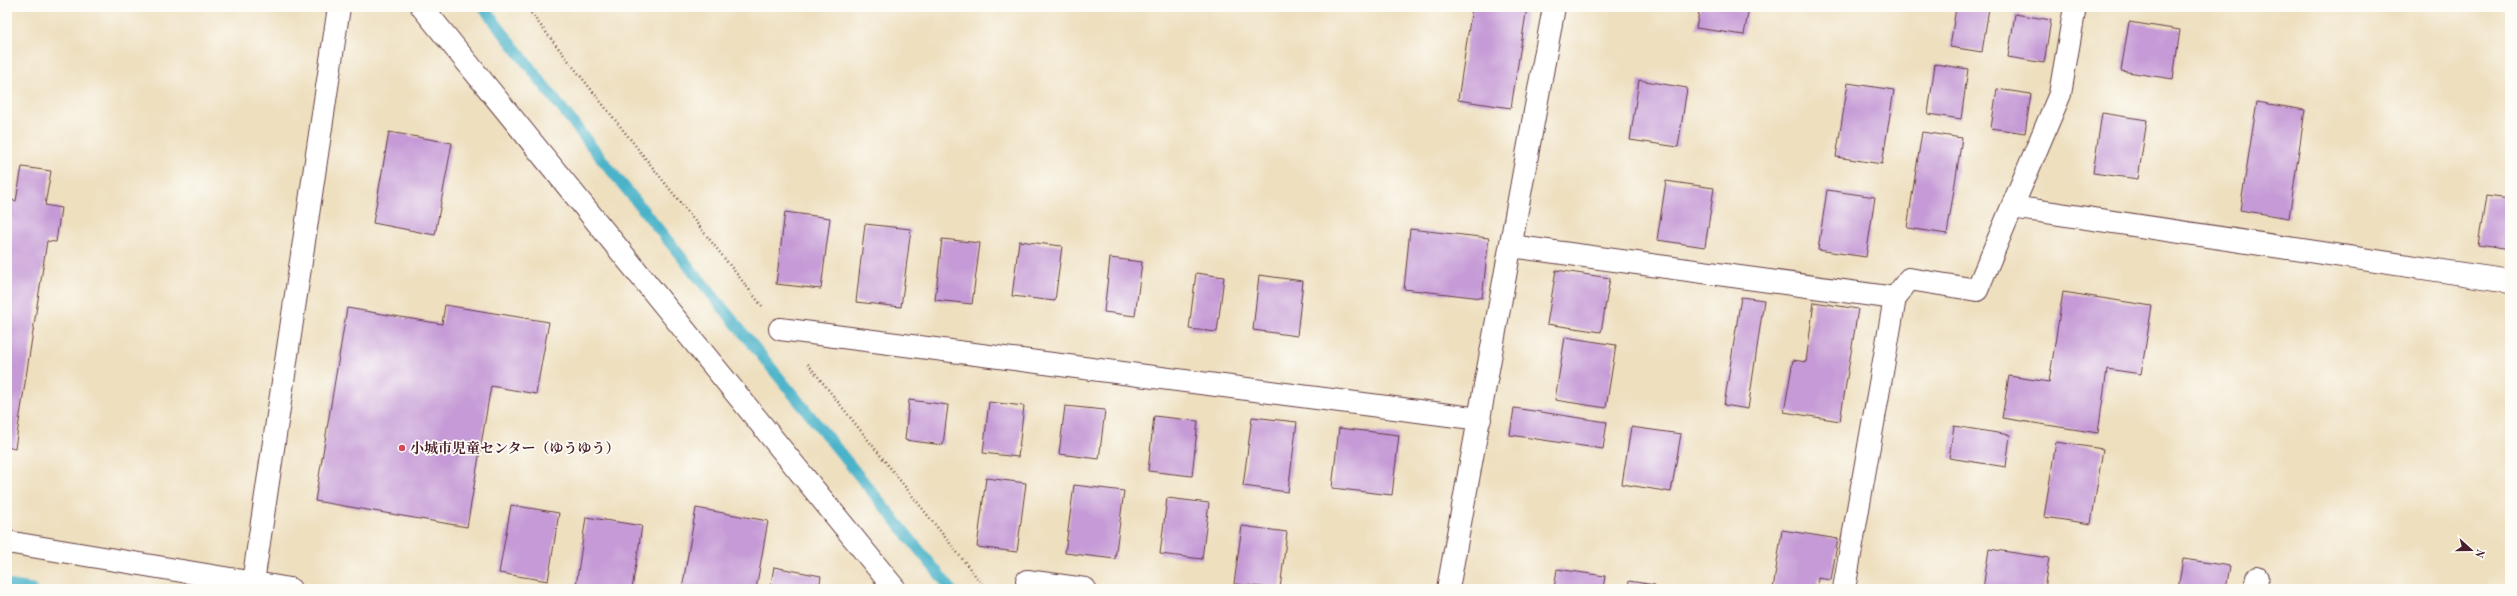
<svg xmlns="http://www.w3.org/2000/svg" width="2517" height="596" font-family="'Old Standard TT','Noto Serif JP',serif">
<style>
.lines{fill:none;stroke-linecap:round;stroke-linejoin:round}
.stream{stroke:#4bb3c9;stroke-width:11}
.building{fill:#c59ad6}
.street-casing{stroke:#633c41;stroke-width:24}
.secondary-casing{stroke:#633c41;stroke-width:24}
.path{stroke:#633c41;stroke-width:2.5;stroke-dasharray:1 3;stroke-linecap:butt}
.street{stroke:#fff;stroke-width:22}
.secondary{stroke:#fff;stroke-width:22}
.poi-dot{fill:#d1495b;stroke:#fdfcf7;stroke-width:1.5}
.labels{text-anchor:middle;stroke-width:3.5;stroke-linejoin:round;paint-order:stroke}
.poi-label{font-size:14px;font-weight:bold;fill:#4a1f2b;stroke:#fdfcf7;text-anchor:start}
</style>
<rect width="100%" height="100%" fill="#fdfcf7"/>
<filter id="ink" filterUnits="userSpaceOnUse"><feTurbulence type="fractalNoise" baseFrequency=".025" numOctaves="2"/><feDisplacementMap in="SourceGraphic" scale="8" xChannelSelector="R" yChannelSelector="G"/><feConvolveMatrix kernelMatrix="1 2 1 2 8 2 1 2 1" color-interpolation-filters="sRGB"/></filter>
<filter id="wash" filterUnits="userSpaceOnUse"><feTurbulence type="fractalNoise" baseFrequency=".012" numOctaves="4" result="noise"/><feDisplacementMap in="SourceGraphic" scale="16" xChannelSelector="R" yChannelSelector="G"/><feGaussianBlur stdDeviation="0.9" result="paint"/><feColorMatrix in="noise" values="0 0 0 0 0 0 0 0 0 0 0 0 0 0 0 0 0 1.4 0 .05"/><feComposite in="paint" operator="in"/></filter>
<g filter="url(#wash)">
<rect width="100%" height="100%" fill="#eedfbf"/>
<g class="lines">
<path class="stream" d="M 483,7 L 592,147 L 951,589
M 7,585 L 32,589"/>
</g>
<g id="blocks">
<path class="building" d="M 1472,7 L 1527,7 L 1511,108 L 1458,100 Z
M 1700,7 L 1749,7 L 1744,35 L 1696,28 Z
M 1956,7 L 1989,8 L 1982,52 L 1950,47 Z
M 2015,14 L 2051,20 L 2044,63 L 2008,57 Z
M 2129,22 L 2180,30 L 2173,79 L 2121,71 Z
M 1935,64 L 1968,69 L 1961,119 L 1928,114 Z
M 1639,80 L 1687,88 L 1678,147 L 1630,140 Z
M 1848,83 L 1894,90 L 1882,164 L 1836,157 Z
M 1997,89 L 2031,94 L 2025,133 L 1991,128 Z
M 2257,102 L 2305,110 L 2289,218 L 2240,210 Z
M 2102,113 L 2147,120 L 2138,179 L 2093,173 Z
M 389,132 L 452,143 L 435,235 L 373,223 Z
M 1922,132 L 1962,138 L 1947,234 L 1907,228 Z
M 22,167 L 51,171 L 45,205 L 61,208 L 56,242 L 47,241 L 15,448 L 7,447 L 7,199 L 16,201 Z
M 1666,181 L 1714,188 L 1705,247 L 1657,240 Z
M 1827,190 L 1875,197 L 1866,257 L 1818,250 Z
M 2486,196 L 2510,199 L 2510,250 L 2478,245 Z
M 785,212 L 830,218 L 821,289 L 776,284 Z
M 865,224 L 911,229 L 901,307 L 856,302 Z
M 1410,229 L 1489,238 L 1482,298 L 1404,289 Z
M 942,239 L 980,243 L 972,304 L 935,300 Z
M 1019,241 L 1062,246 L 1055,301 L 1012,296 Z
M 1110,258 L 1142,262 L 1135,316 L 1104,312 Z
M 1556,270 L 1610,278 L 1601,332 L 1547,324 Z
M 1196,273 L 1224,277 L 1217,332 L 1189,329 Z
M 1259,275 L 1303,281 L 1297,336 L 1253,330 Z
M 2063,292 L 2152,306 L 2141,374 L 2107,369 L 2098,433 L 2002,418 L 2009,376 L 2049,382 Z
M 1741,297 L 1764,300 L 1748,409 L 1724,405 Z
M 1814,302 L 1858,309 L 1840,421 L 1784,412 L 1793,360 L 1806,362 Z
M 445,305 L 549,322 L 536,394 L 491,386 L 467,527 L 315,501 L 347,308 L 442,324 Z
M 1565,337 L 1616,345 L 1606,408 L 1555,400 Z
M 909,400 L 948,405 L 943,445 L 905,440 Z
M 989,402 L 1024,406 L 1018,457 L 983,453 Z
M 1065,406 L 1105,410 L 1099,459 L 1059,454 Z
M 1514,408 L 1607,422 L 1603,449 L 1510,435 Z
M 1154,416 L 1198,421 L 1192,476 L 1148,471 Z
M 1252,417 L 1297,422 L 1288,492 L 1243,486 Z
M 1954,426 L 2010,435 L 2006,467 L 1949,458 Z
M 1631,427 L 1681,434 L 1671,492 L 1622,484 Z
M 1339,428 L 1399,435 L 1392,495 L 1332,488 Z
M 2056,442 L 2103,449 L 2091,524 L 2044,517 Z
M 986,478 L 1026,483 L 1017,552 L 977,547 Z
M 1074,485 L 1124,491 L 1115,559 L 1065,553 Z
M 1167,498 L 1209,503 L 1202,559 L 1160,554 Z
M 511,505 L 559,513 L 548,581 L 499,573 Z
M 696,508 L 768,521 L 756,589 L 682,589 Z
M 586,517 L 642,526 L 632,589 L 596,589 L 576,586 Z
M 1242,526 L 1287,532 L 1280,589 L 1234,584 Z
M 1782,530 L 1838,539 L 1831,580 L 1818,578 L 1817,589 L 1773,589 Z
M 1989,549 L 2049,558 L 2044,589 L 1983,589 Z
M 2183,559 L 2230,566 L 2226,589 L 2178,589 Z
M 774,567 L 821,576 L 819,589 L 770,589 Z
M 1557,569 L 1605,576 L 1603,589 L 1554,589 Z
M 1629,581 L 1655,585 L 1654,589 L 1628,589 Z"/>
</g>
</g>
<g filter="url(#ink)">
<use href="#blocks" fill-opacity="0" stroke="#633c41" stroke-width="1"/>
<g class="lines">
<g class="street-casing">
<path id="street" d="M 2012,207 L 2060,94 L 2075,7
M 1511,246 L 1895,298 L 1909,279 L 1977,290 L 2012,207 L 2510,281
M 780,329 L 1480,419
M 7,542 L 290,589
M 1027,581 L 1085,589
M 252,589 L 339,7
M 1448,589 L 1554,7
M 1844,589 L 1895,298
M 2256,589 L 2257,578"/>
</g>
<g class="secondary-casing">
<path id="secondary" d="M 422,7 L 895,589"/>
</g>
<path class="path" d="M 526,7 L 762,306
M 808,364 L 986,589"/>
<use href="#street" class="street"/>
<use href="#secondary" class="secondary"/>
</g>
</g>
<circle class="poi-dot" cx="402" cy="448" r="4"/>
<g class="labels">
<g class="poi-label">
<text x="410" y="453">小城市児童センター（ゆうゆう）</text>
</g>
</g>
<rect width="2517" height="596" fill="none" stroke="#fdfcf7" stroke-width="24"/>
<g transform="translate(2471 550) rotate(111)" stroke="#fdfcf7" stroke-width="3" paint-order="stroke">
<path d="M0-3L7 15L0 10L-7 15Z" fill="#4a1f2b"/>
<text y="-6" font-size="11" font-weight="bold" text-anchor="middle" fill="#4a1f2b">N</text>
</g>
</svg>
